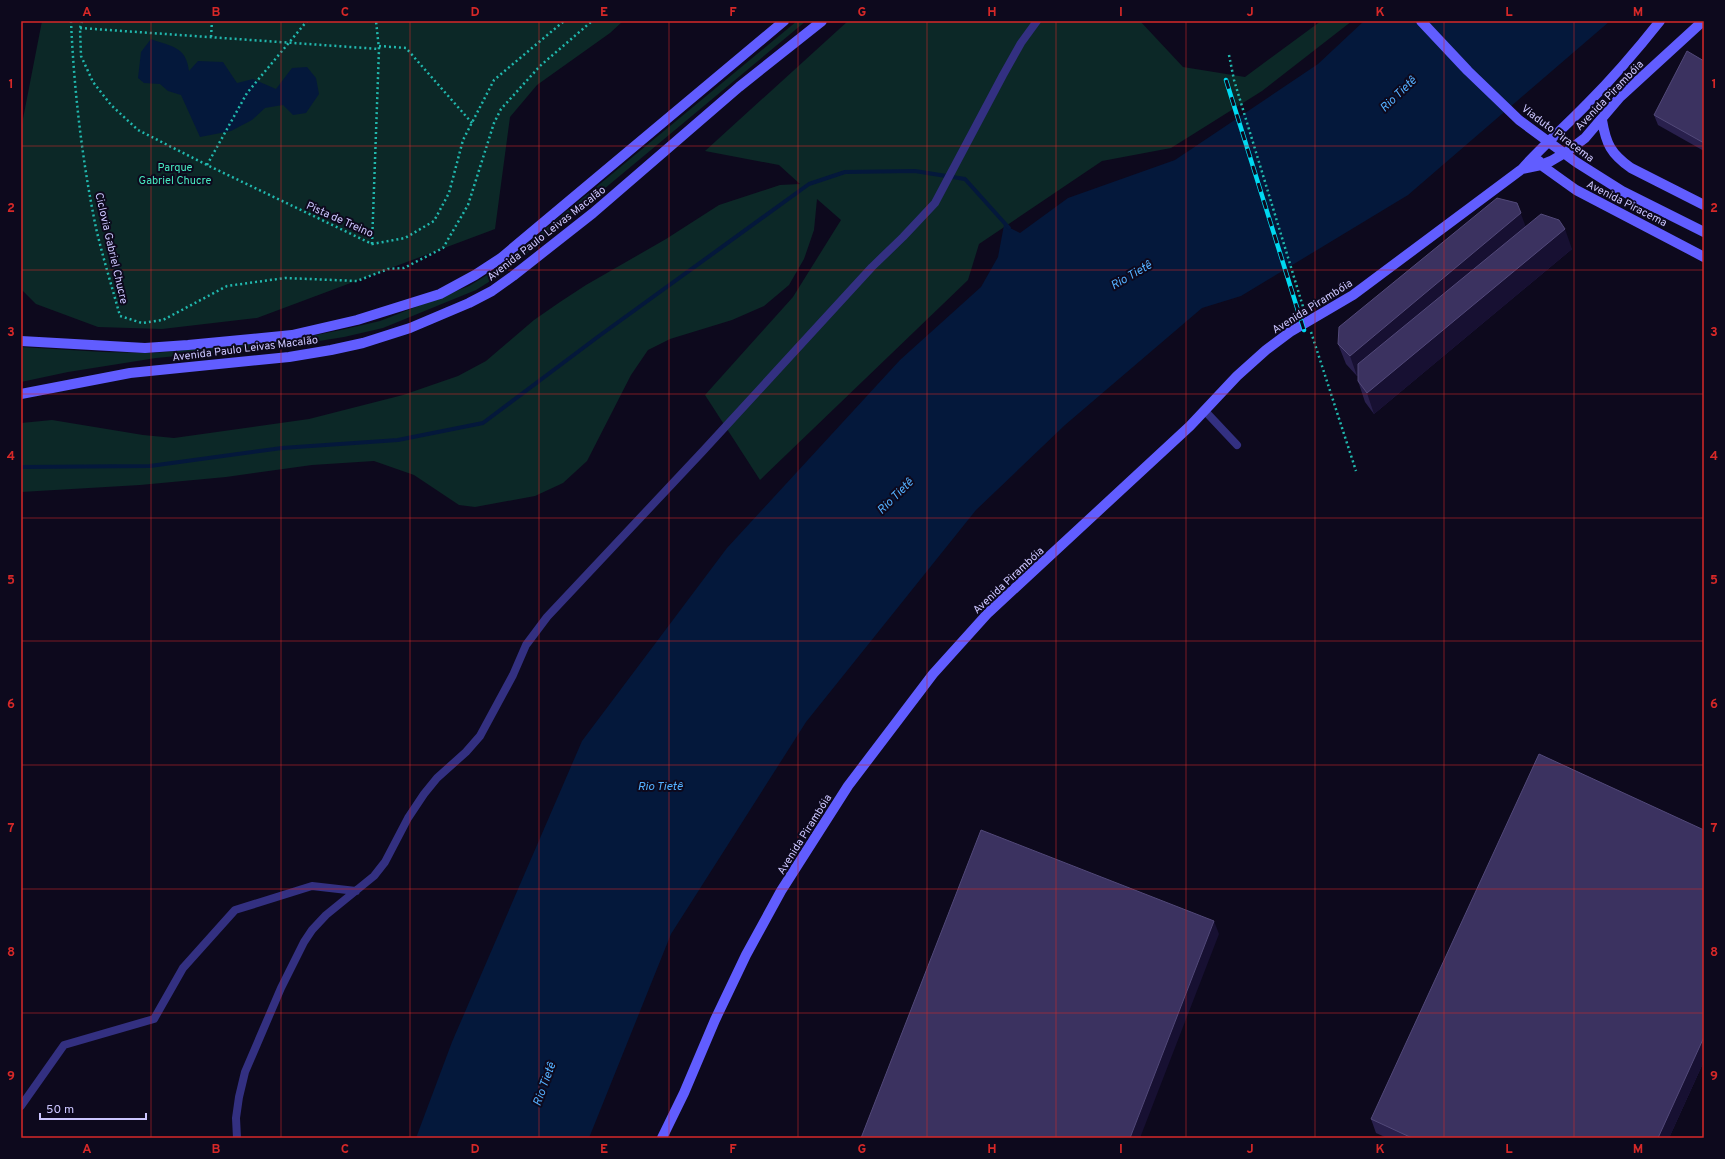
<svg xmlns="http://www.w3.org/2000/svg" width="1725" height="1159" font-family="Overpass,sans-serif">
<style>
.green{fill:#0c2827}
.water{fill:#04183b}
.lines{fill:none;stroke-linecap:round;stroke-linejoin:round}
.stream{stroke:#04183b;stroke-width:4}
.path{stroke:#21b8ae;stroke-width:2.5;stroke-dasharray:2 3;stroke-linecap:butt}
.lane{stroke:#333081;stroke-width:8}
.secondary{stroke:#615dff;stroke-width:10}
.rail-casing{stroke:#00d9f1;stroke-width:4.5}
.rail{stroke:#0d091d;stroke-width:3;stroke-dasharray:9;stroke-linecap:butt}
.wall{fill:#29204d}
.shaded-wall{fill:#171032}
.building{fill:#3b3260;stroke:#524979}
.grid{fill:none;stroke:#d62828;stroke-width:1;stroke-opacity:0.55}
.labels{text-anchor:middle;stroke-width:4;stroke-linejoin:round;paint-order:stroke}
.street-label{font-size:11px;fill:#ccc6ff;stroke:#0d091d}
.park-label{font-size:11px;fill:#47eac1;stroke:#0d091d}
.water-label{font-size:12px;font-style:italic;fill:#54b0ff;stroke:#0d091d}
.neatline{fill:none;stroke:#d62828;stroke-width:1.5}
.grid-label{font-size:13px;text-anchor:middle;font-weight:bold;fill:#d62828}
</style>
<rect width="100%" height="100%" fill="#0d091d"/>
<path class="green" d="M 42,21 L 623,21 L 610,33 L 537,85 L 510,117 L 495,229 L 257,318 L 162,329 L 98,327 L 36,304 L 21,289 L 21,129 Z
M 797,21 L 806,21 L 503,273 L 476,290 L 383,328 L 344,337 L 294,345 L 156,358 L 68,372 L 21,382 L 21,347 L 103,352 L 154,353 L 291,340 L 341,330 L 380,321 L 469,286 L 497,269 L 520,250 Z
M 848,21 L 1140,21 L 1183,67 L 1245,77 L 1321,21 L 1352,21 L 1262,91 L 1171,148 L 1102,161 L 979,244 L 968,280 L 760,480 L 705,395 L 793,297 L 841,220 L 817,199 L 814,230 L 804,259 L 789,285 L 764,306 L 732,320 L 670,339 L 648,350 L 631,375 L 587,461 L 563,483 L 535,496 L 475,507 L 459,505 L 414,475 L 374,461 L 312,465 L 226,477 L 140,485 L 21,492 L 21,423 L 52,420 L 143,435 L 174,438 L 309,419 L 403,395 L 458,376 L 486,361 L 534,320 L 560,302 L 586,285 L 666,239 L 719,205 L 780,185 L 800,184 L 779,165 L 705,151 Z"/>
<path class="water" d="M 1364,21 L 1610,21 L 1408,195 L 1241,296 L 1202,308 L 1065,425 L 976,510 L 806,722 L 671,934 L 589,1138 L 416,1138 L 452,1042 L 582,741 L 727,548 L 900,360 L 981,287 L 998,257 L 1004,225 L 1020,233 L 1068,198 L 1175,160 L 1318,64 Z
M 151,39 C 172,47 186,46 189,71 L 198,61 L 223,62 L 237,83 L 253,79 L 276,89 L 292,68 L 307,67 L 316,78 L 319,94 L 306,113 L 293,115 L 283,105 L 265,108 L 252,120 L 231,131 L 200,137 L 181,95 L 168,91 L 160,84 L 144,83 L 138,78 L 141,52 Z"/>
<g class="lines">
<path class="stream" d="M 21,467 L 150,466 L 282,448 L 398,440 L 483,423 L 599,336 L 809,184 L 845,172 L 915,171 L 965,179 L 1009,228"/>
<path class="path" d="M 71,21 C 74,90 82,160 96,228 C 103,258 112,287 120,316 L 142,323 L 163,320 L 227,286 L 285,278 L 357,281 L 388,269 L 404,268 L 443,248 L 468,205 L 494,123 L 501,109 L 540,66 L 592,21
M 82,21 L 80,28 L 81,56 L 93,82 L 111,105 L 138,130 L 207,165 L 372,244 L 405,238 L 434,221 L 449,193 L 463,140 L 494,80 L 564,21
M 80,28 L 379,49
M 211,37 L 212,21
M 379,46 L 406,48 L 472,123
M 1229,55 L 1234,80 L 1304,310
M 207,165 L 247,93 L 307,21
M 372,244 L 379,49 L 376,21
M 1311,332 L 1356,471"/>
<path class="lane" d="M 1205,411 L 1237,445
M 21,1106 L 64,1045 L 154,1019 L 183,968 L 235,910 L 312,886 L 356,891
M 237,1138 L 236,1118 L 239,1097 L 245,1072 L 281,988 L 304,942 L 312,930 L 326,915 L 374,876 L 385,862 L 408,818 L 424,794 L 437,778 L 466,752 L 480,736 L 513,675 L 526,645 L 547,617 L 703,451 L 872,267 L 903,237 L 935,203 L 1003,75 L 1021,43 L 1037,21"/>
<path class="secondary" d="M 1421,21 L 1468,71 L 1519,120 L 1576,162 L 1622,191 L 1704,232
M 1602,120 C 1606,144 1611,154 1631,168 L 1704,205
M 1539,161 L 1541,165 L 1576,190 L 1704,257
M 1522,169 L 1541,165 L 1551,161 L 1568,151 L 1585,138 L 1620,97 L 1703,21
M 21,341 L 145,348 L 188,345 L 292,335 L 357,320 L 440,294 L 475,275 L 501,258 L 784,21
M 21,394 L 130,373 L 289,357 L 331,350 L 363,343 L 410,328 L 469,303 L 492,291 L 513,276 L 593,213 L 739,87 L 822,21
M 662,1138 L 684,1093 L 715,1020 L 746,955 L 781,891 L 848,786 L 933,674 L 988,613 L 1190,426 L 1237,376 L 1266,350 L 1290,332 L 1353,295 L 1522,169 C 1542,146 1566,126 1587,104 C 1613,78 1637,50 1660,21"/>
<g class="rail-casing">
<path id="rail" d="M 1226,80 L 1304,330"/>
</g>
<use href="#rail" class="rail"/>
</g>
<path class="wall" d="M 1704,61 L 1704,151 L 1658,125 L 1654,115 Z
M 1526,227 L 1572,249 L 1374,414 L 1365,402 L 1358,381 L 1358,375 L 1357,376 L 1346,364 L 1338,344 Z
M 1704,830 L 1704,1061 L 1669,1138 L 1387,1138 L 1376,1133 L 1371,1119 Z"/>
<path class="shaded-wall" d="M 1517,203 L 1528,233 L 1357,376 L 1350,356 Z
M 1565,229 L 1572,249 L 1374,414 L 1367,393 Z
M 1214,921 L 1219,934 L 1140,1138 L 1130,1138 Z
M 1704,1037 L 1704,1061 L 1669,1138 L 1658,1138 Z"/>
<path class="building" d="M 1687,51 L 1704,61 L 1704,143 L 1654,115 Z
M 1497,198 L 1517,203 L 1521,213 L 1350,356 L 1338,344 L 1339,327 Z
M 1541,214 L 1559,220 L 1565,229 L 1367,393 L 1358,381 L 1358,364 Z
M 1539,754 L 1704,830 L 1704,1037 L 1658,1138 L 1412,1138 L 1371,1119 Z
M 981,830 L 1214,921 L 1130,1138 L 861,1138 Z"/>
<path class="grid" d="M 151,21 L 151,1138M 281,21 L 281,1138M 410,21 L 410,1138M 539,21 L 539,1138M 669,21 L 669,1138M 798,21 L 798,1138M 927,21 L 927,1138M 1056,21 L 1056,1138M 1186,21 L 1186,1138M 1315,21 L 1315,1138M 1444,21 L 1444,1138M 1574,21 L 1574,1138M 21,146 L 1704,146M 21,270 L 1704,270M 21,394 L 1704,394M 21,518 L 1704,518M 21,641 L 1704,641M 21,765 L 1704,765M 21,889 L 1704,889M 21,1013 L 1704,1013"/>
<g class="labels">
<g class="street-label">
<text transform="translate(1609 95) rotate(-46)" y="4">Avenida Pirambóia</text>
<text transform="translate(1558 133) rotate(37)" y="4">Viaduto Piracema</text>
<text transform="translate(1627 203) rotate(27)" y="4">Avenida Piracema</text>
<text transform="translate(340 219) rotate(24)" y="4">Pista de Treino</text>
<text transform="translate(546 233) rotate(-38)" y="4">Avenida Paulo Leivas Macalão</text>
<text transform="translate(112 248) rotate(77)" y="4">Ciclovia Gabriel Chucre</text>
<text transform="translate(1312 306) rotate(-32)" y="4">Avenida Pirambóia</text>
<text transform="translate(245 348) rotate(-7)" y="4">Avenida Paulo Leivas Macalão</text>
<text transform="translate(1008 580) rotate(-43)" y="4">Avenida Pirambóia</text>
<text transform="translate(804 834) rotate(-58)" y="4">Avenida Pirambóia</text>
</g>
<g class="park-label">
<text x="175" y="171">Parque<tspan x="175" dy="13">Gabriel Chucre</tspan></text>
</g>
<g class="water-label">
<text transform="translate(1398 94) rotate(-44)" y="4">Rio Tietê</text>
<text transform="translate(1131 275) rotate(-30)" y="4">Rio Tietê</text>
<text transform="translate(895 496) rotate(-45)" y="4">Rio Tietê</text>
<text x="660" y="790">Rio Tietê</text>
<text transform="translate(544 1084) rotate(-70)" y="4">Rio Tietê</text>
</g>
</g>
<rect width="1725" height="1159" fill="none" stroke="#0d091d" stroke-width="44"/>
<path d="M40 1113v6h106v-6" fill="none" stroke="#ccc6ff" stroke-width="2"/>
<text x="46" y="1113" font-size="12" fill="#ccc6ff" stroke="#0d091d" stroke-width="3" paint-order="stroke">50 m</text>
<rect x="22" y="22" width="1681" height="1115" class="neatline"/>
<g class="grid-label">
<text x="87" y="16">A</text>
<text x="216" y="16">B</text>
<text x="345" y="16">C</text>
<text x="475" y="16">D</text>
<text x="604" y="16">E</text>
<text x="733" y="16">F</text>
<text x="862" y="16">G</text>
<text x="992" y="16">H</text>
<text x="1121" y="16">I</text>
<text x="1250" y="16">J</text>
<text x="1380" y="16">K</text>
<text x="1509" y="16">L</text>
<text x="1638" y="16">M</text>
<text x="11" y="88">1</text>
<text x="1714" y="88">1</text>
<text x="11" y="212">2</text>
<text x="1714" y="212">2</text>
<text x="11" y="336">3</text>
<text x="1714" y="336">3</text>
<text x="11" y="460">4</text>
<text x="1714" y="460">4</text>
<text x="11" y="584">5</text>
<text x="1714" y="584">5</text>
<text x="11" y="708">6</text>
<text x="1714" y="708">6</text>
<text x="11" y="832">7</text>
<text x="1714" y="832">7</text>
<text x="11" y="956">8</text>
<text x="1714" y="956">8</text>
<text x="11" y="1080">9</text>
<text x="1714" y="1080">9</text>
<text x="87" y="1153">A</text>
<text x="216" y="1153">B</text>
<text x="345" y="1153">C</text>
<text x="475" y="1153">D</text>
<text x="604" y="1153">E</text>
<text x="733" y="1153">F</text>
<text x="862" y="1153">G</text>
<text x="992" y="1153">H</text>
<text x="1121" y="1153">I</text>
<text x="1250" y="1153">J</text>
<text x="1380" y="1153">K</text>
<text x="1509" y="1153">L</text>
<text x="1638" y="1153">M</text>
</g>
</svg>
